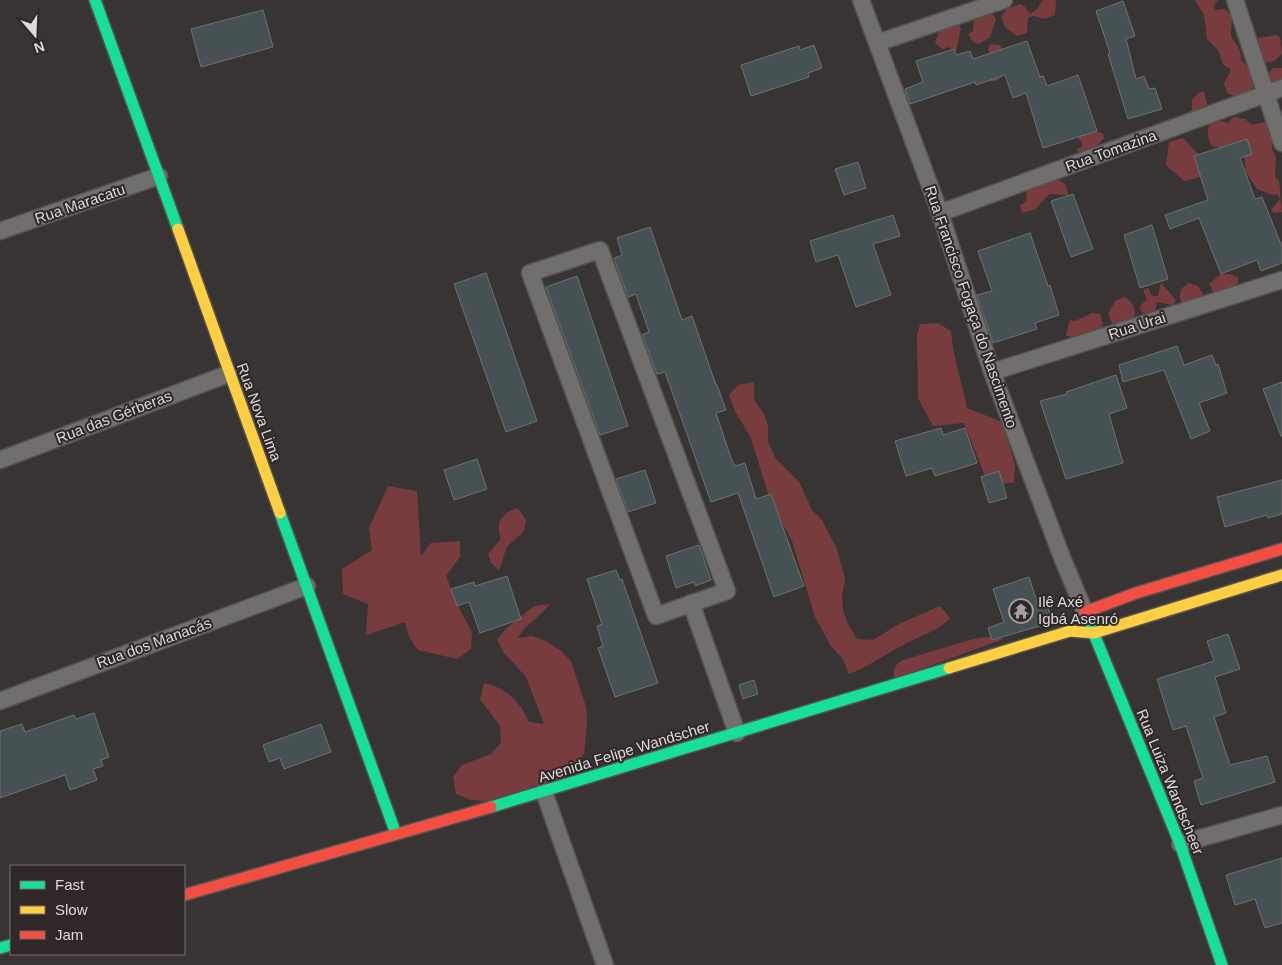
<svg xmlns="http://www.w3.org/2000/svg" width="1282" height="965" font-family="Arial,sans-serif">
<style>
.green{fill:#783c3e}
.building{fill:#465154;stroke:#717070}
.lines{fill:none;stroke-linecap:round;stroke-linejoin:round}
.street-casing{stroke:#555252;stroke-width:19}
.fast-casing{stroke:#555252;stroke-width:14}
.slow-casing{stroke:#555252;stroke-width:14}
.jam-casing{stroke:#555252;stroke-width:14}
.street{stroke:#716e6e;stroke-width:16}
.fast{stroke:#16e098;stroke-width:11}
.slow{stroke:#ffcf43;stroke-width:11}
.jam{stroke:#f24e42;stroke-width:11}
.labels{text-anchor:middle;stroke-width:4;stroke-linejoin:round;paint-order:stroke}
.street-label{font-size:15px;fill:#dedad9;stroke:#302828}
.poi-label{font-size:15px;fill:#dedad9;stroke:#302828;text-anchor:start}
</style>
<rect width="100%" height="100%" fill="#383434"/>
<path class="green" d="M 1043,0 L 1056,0 L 1055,15 L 1045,19 L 1033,16 L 1028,18 L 1027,33 L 1017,36 L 1005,27 L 1001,17 L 1007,9 L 1020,4 L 1025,7 L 1030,14 L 1037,9 Z
M 1195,0 L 1218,0 L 1214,5 L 1215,10 L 1224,9 C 1235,16 1231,24 1231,34 C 1230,40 1242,45 1241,60 L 1251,71 L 1255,84 C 1249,94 1238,100 1227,93 L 1224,83 L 1231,70 L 1223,64 L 1218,50 L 1207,39 L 1204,15 Z
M 990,11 L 996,19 L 990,37 L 979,44 L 973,42 L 968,34 L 973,31 L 974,17 Z
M 955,20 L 961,28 L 956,52 L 953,52 L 950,47 L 942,49 L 935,43 L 940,28 Z
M 1276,35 L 1280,37 L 1282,53 C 1277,60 1272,64 1263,62 L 1256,44 L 1258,38 Z
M 990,44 L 1000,45 C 1009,57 1008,88 986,80 L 991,58 L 988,49 Z
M 1273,68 L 1282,68 L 1282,82 L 1270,85 L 1267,75 Z
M 1200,92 L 1204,92 L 1208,107 L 1192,113 L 1192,99 Z
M 1235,117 L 1245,119 L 1252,125 L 1265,122 L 1272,134 L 1272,149 L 1276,157 L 1275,178 L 1279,180 L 1282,212 L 1274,213 L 1271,210 L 1280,199 L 1277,194 L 1272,195 L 1257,189 L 1246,172 L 1244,152 L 1212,146 C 1207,138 1206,130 1211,121 L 1216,120 L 1229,123 L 1231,119 Z
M 1093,131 L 1103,133 L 1104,138 L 1093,150 L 1078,154 L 1077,149 L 1082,147 L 1082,142 L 1078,139 L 1079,134 Z
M 1183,138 L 1199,155 L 1200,177 L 1184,181 L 1166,165 L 1169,142 Z
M 1049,180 L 1059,180 L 1066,185 L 1068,195 L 1049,194 L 1036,209 L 1022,213 L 1020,205 L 1026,202 L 1027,187 Z
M 1221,274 L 1229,274 L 1238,277 L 1238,287 L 1219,295 L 1214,293 L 1209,284 Z
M 1161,283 L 1176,300 L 1173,305 L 1157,302 L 1155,311 L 1145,314 L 1141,311 L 1140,306 L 1147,299 L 1143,290 L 1148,288 L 1152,296 L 1158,296 Z
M 1189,283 L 1198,286 L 1203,294 L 1202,299 L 1184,306 L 1179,297 L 1182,288 Z
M 1124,297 C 1132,300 1137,310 1134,319 L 1116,327 L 1112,324 L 1108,314 L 1115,301 Z
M 1092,313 L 1100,314 L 1103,324 L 1101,328 C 1093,334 1075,340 1066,335 L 1070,320 L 1075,321 Z
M 938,323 L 951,331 C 953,358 962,382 967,408 L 1002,422 L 1015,465 L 1014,482 L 998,485 L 985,476 L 964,423 L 933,426 L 918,398 L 917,336 L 920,324 Z
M 754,382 L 754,400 L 764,414 L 768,425 L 768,442 L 776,459 L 799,482 L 812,510 L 822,520 L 837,549 L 845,579 L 842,596 L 843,611 L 849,626 L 857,639 L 873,640 L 899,624 L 940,606 L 950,618 C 936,632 924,634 907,643 C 887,653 870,666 849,674 L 843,659 L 831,646 L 815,617 L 792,541 L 770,500 L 751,438 L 735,411 L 729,395 L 738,385 Z
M 388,486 L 417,491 L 421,556 L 431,543 L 460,541 L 460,557 L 446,576 L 457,604 L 472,632 L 471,649 L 457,659 L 418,650 L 409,637 L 405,622 L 366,635 L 368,604 L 343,594 L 342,569 L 372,550 L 369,528 Z
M 518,508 L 526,520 L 524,531 L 507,547 L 499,570 L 491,563 L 488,554 L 501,539 C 495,523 501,513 518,508 Z
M 550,604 C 539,618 526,623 518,638 L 532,636 L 546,641 L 560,650 L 571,661 L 586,707 L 587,721 L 584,754 L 564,778 L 486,801 L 471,800 L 456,794 L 453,777 L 462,765 L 491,754 L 501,743 L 500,726 L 480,699 L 484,683 C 506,688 520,701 529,722 L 544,724 L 526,677 L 504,653 L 497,639 L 508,627 L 534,606 Z
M 988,637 L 1004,639 L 894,679 C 893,670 894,665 903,660 L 973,639 Z"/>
<path class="building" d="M 1123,1 L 1135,36 L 1126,39 L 1136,79 L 1144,76 L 1149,89 L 1155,88 L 1162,109 L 1128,119 L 1108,54 L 1110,53 L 1096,11 Z
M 263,10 L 273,47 L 201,67 L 191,29 Z
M 1027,41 L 1040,77 L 1043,76 L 1047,86 L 1078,75 L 1097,131 L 1043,148 L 1026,93 L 1013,98 L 1005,75 L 976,85 L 975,82 L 910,104 L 905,89 L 923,82 L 916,61 L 954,49 L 956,55 L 970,51 L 973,59 Z
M 814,45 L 822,68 L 808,73 L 809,77 L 751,96 L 741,65 L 799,46 L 800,50 Z
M 1247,139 L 1252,154 L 1240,158 L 1255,199 L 1262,197 L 1282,247 L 1282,263 L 1261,271 L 1257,260 L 1221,274 L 1199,218 L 1170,229 L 1165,215 L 1208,200 L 1194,156 Z
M 858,162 L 866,188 L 844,195 L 835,169 Z
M 1073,194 L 1093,249 L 1071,257 L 1051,201 Z
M 893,215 L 900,236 L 873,244 L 891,295 L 856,307 L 838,255 L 816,262 L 810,241 Z
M 1152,225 L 1168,279 L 1140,288 L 1124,235 Z
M 650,227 L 682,320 L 692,316 L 716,385 L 717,385 L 726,410 L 716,413 L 731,458 L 735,466 L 745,463 L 756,499 L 771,494 L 804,586 L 774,597 L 738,493 L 711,502 L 665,372 L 657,374 L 642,335 L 649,332 L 636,294 L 628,297 L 614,258 L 622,255 L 617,238 Z
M 1030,233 L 1048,286 L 1050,285 L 1059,315 L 1035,323 L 1037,329 L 993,343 L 977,295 L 992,291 L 978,251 Z
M 486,273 L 537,421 L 506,432 L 454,284 Z
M 577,276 L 628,426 L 600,435 L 546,287 Z
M 1177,346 L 1184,365 L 1212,355 L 1216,365 L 1218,364 L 1227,393 L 1199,403 L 1210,431 L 1191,439 L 1164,370 L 1123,382 L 1119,365 Z
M 1116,375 L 1127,408 L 1109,414 L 1123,463 L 1066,479 L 1040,401 L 1067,394 L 1066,392 Z
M 1282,382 L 1282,436 L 1281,436 L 1263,389 Z
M 941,428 L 943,435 L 965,428 L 977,463 L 935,476 L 932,468 L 906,476 L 895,441 Z
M 477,459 L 487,489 L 454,500 L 444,470 Z
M 645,470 L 656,503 L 628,512 L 616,479 Z
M 999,471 L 1007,498 L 989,503 L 981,477 Z
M 1282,480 L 1282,514 L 1268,518 L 1267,515 L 1225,527 L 1217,497 Z
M 699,545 L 711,580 L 695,586 L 694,582 L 676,588 L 666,556 Z
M 616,570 L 620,580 L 622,579 L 658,683 L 615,697 L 598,648 L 603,646 L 597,626 L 602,624 L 587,579 Z
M 507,576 L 521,619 L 480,633 L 469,602 L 457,606 L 451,589 L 474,582 L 475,586 Z
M 1029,577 L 1038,605 L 1046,602 L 1053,622 L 992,640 L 988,628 L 1004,622 L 993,589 Z
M 1228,634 L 1240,669 L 1215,677 L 1226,713 L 1214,717 L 1230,765 L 1267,756 L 1275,782 L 1201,805 L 1194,781 L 1203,778 L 1186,726 L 1173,730 L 1157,679 L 1214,661 L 1207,641 Z
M 754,680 L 758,694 L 743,699 L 739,685 Z
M 94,713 L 109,757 L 101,760 L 103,766 L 93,769 L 97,780 L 70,790 L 65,775 L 0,798 L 0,731 L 22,724 L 25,732 L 74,715 L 76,719 Z
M 321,724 L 331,752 L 284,769 L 280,758 L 269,762 L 263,745 Z
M 1282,858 L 1282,923 L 1265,928 L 1255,899 L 1235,905 L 1226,875 Z"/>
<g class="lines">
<g class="street-casing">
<path id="street" d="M 861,0 L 940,213 L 992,372 L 1063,560 L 1085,612
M 1235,0 L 1282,143
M 877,43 L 1004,0
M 940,213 L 1282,88
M 0,231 L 159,176
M 600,250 L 727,591 L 656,616 L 530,273 Z
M 992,372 L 1282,280
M 0,460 L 228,374
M 691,603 L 737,733
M 0,701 L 307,586
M 544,792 L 605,965
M 1180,844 L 1282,815"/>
</g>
<g class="fast-casing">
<path id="fast" d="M 95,0 L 178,229
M 280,513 L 396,834
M 1085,612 L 1180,844 L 1222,965
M 491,807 L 949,668
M 0,948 L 11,945"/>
</g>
<g class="slow-casing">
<path id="slow" d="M 178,229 L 280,513
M 949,668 L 1070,631 L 1094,633 L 1282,575"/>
</g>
<g class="jam-casing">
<path id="jam" d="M 1085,612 L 1136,593 L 1282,549
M 184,895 L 491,807"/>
</g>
<use href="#street" class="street"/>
<use href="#fast" class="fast"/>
<use href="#slow" class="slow"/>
<use href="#jam" class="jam"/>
</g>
<defs>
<g id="temple-ring" transform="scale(1.25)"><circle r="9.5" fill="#302828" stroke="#a4a09f" stroke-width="1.5"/><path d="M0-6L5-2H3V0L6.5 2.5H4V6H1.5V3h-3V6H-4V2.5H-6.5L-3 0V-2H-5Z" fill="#a4a09f"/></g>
</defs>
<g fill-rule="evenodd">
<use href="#temple-ring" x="1021" y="611"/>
</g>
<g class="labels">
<g class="street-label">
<text transform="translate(1111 151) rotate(-20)" y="5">Rua Tomazina</text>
<text transform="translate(80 204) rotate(-19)" y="5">Rua Maracatu</text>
<text transform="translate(971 307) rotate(71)" y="5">Rua Francisco Fogaça do Nascimento</text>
<text transform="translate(1137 326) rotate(-18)" y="5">Rua Urai</text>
<text transform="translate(259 412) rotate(70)" y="5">Rua Nova Lima</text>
<text transform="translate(114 417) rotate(-21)" y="5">Rua das Gérberas</text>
<text transform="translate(154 643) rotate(-20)" y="5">Rua dos Manacás</text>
<text transform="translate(624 752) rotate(-17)" y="5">Avenida Felipe Wandscher</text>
<text transform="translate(1170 782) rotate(68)" y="5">Rua Luiza Wandscheer</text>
</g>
<g class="poi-label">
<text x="1038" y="607">Ilê Axé<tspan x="1038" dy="17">Igbá Asenró</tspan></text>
</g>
</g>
<rect x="10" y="865" width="175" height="90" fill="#302828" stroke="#766f6f"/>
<rect x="20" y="881" width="25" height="8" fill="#16e098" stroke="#766f6f"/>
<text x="55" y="890" font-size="15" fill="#dedad9">Fast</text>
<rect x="20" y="906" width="25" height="8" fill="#ffcf43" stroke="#766f6f"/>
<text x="55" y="915" font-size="15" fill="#dedad9">Slow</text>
<rect x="20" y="931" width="25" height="8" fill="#f24e42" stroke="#766f6f"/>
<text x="55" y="940" font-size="15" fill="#dedad9">Jam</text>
<g transform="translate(35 35) rotate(161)" stroke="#302828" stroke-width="4" paint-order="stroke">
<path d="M0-4L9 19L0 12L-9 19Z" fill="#dedad9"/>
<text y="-8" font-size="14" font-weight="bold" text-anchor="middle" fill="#dedad9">N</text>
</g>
</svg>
